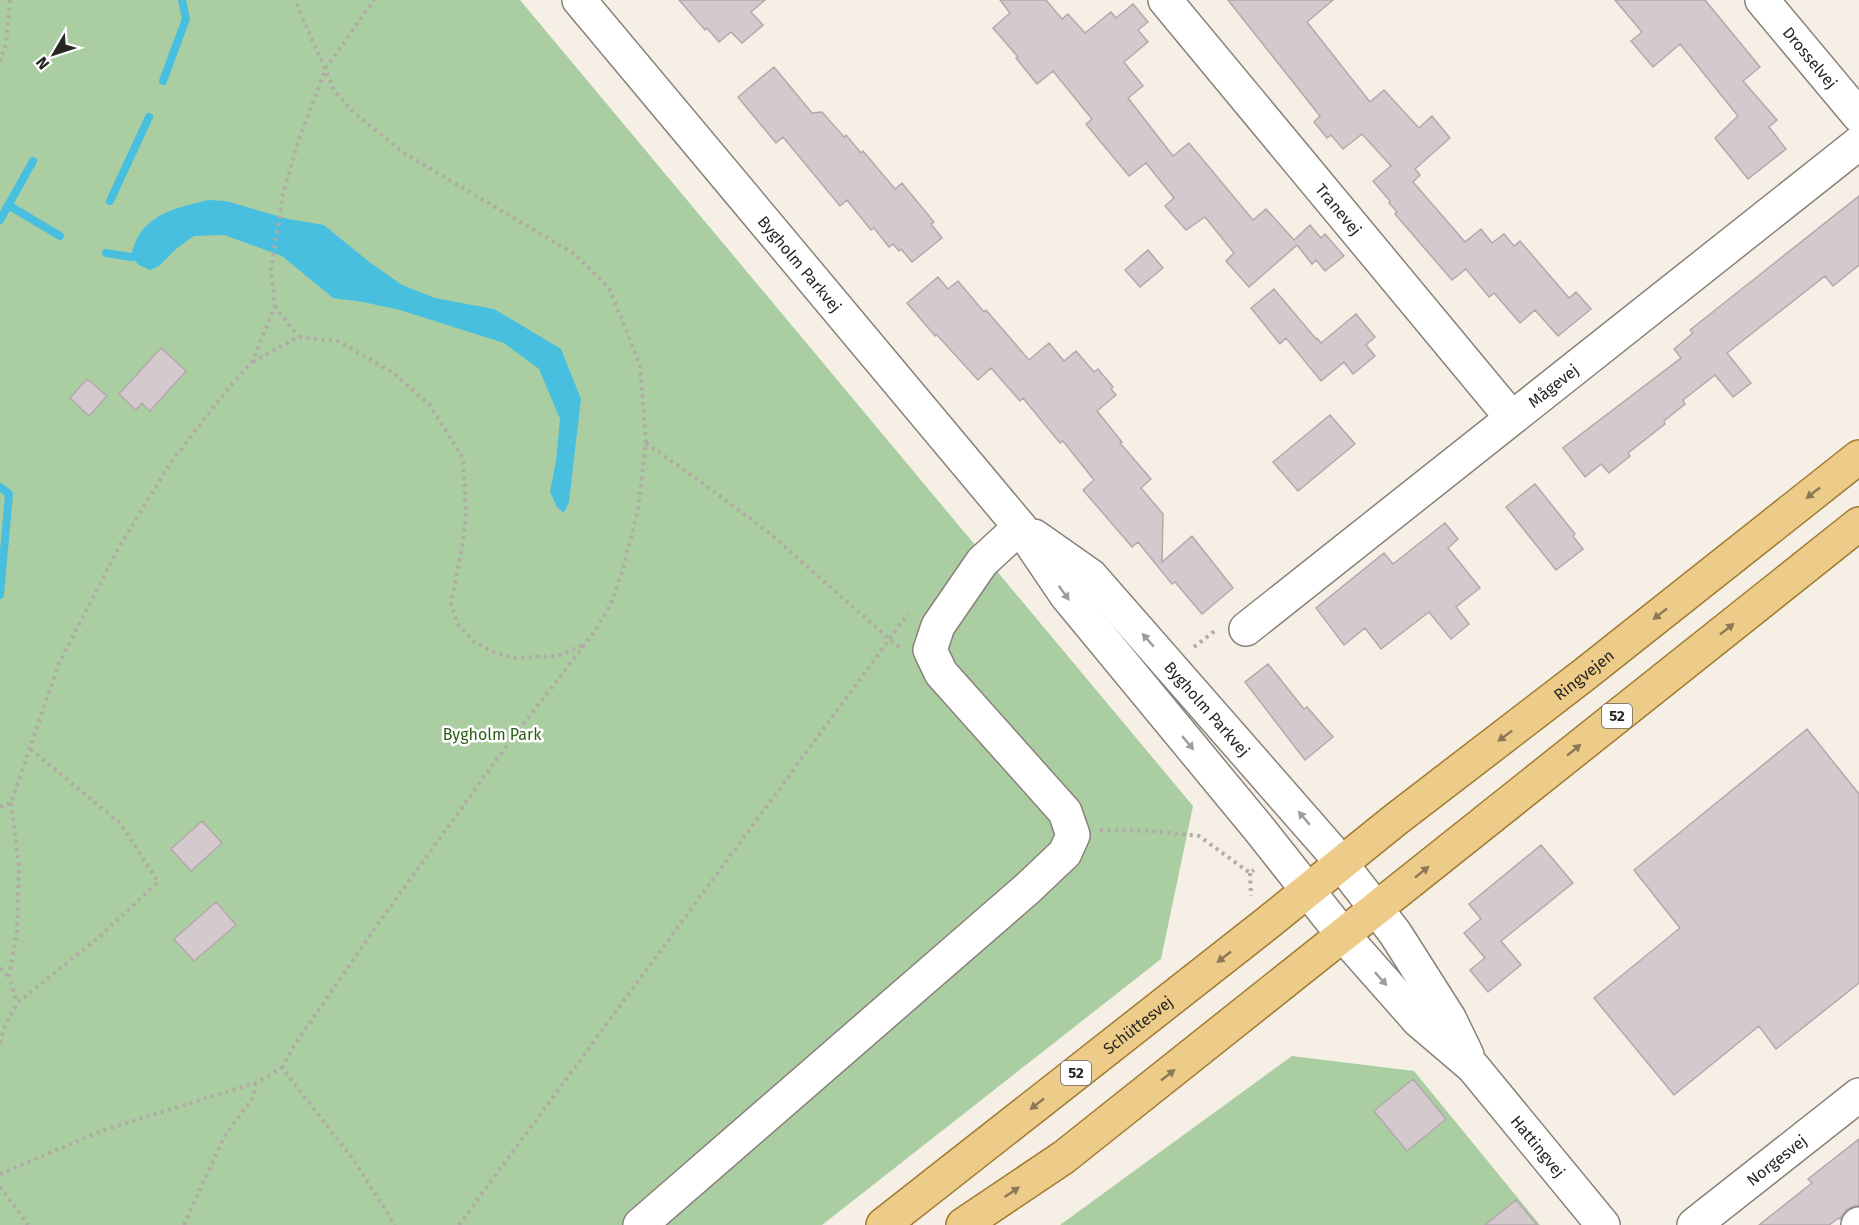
<svg xmlns="http://www.w3.org/2000/svg" width="1859" height="1225" font-family="'Fira Sans',sans-serif">
<style>
.green{fill:#abcda2}
.water{fill:#49bfe0}
.lines{fill:none;stroke-linecap:round;stroke-linejoin:round}
.stream{stroke:#49bfe0;stroke-width:8}
.building{fill:#d4c9cd;stroke:#b3a8ac;stroke-width:1.5}
.minor-casing{stroke:#88827a;stroke-width:36}
.major-casing{stroke:#a07b31;stroke-width:36}
.path{stroke:#b0aca5;stroke-width:4;stroke-dasharray:3 4.5;stroke-linecap:butt}
.minor{stroke:#fff;stroke-width:33}
.major{stroke:#edcb88;stroke-width:33}
.oneway{fill:#8a7856}
.oneway2{fill:#9e9d9c}
.labels{text-anchor:middle;stroke-width:5;stroke-linejoin:round;paint-order:stroke}
.shield{fill:#fff;stroke:#686765;stroke-width:1.5}
.shield-label{font-size:15px;font-weight:bold;fill:#282623}
.street-label{font-size:16px;fill:#282623;stroke:#fff}
.park-label{font-size:16px;fill:#2a5d18;stroke:#fff}
</style>
<rect width="100%" height="100%" fill="#f5efe6"/>
<path class="green" d="M 0,0 L 520,0 L 1193,806 L 1161,959 L 822,1225 L 0,1225 Z
M 1292,1056 L 1414,1071 L 1540,1225 L 1060,1225 Z"/>
<path class="water" d="M 208,200 L 226,201 L 288,219 L 324,225 L 368,261 L 402,285 L 435,298 L 494,309 L 561,349 L 581,399 L 569,502 L 564,513 L 557,507 L 550,492 L 556,461 L 560,419 L 539,369 L 504,343 L 400,310 L 363,302 L 333,298 L 282,256 L 224,235 L 194,236 L 176,249 L 159,266 L 150,270 L 139,265 L 131,257 C 138,216 172,209 208,200 Z"/>
<g class="lines">
<path class="stream" d="M 163,81 L 186,19 L 182,0
M 110,201 L 149,117
M 8,205 L 60,236
M 0,220 L 33,161
M 106,253 L 131,257
M 0,487 L 9,494 L 0,595"/>
</g>
<path class="building" d="M 679,0 L 765,0 L 751,12 L 763,25 L 742,43 L 731,32 L 719,42 L 707,28 L 705,30 Z
M 1000,0 L 1046,0 L 1062,19 L 1068,14 L 1085,33 L 1111,12 L 1116,18 L 1133,4 L 1148,22 L 1138,30 L 1148,42 L 1124,62 L 1143,86 L 1128,98 L 1173,156 L 1189,143 L 1253,220 L 1266,209 L 1294,240 L 1310,225 L 1321,238 L 1325,234 L 1344,256 L 1325,271 L 1316,260 L 1312,264 L 1297,245 L 1249,287 L 1226,261 L 1234,253 L 1205,217 L 1186,230 L 1165,206 L 1174,198 L 1146,163 L 1129,176 L 1086,124 L 1092,119 L 1053,71 L 1037,84 L 1016,58 L 1018,57 L 993,28 L 1010,13 Z
M 1228,0 L 1333,0 L 1307,22 L 1370,102 L 1384,90 L 1419,128 L 1432,116 L 1450,138 L 1415,169 L 1420,175 L 1413,182 L 1465,242 L 1481,229 L 1492,243 L 1504,234 L 1514,246 L 1520,241 L 1569,298 L 1576,292 L 1591,309 L 1558,336 L 1535,310 L 1520,323 L 1494,293 L 1489,297 L 1466,269 L 1452,280 L 1395,214 L 1397,212 L 1389,203 L 1390,201 L 1373,181 L 1391,166 L 1362,134 L 1343,149 L 1331,135 L 1327,138 L 1314,122 L 1320,116 Z
M 1615,0 L 1705,0 L 1760,67 L 1743,81 L 1777,120 L 1769,127 L 1786,149 L 1748,179 L 1715,138 L 1738,116 L 1680,44 L 1653,67 L 1631,41 L 1642,32 Z
M 774,67 L 812,113 L 822,112 L 844,137 L 846,135 L 861,153 L 863,151 L 895,189 L 902,183 L 934,222 L 931,224 L 942,238 L 912,262 L 901,249 L 899,251 L 893,244 L 889,247 L 874,228 L 871,230 L 847,200 L 840,206 L 783,137 L 776,143 L 738,97 Z
M 1859,196 L 1859,265 L 1833,286 L 1825,276 L 1727,353 L 1751,383 L 1733,397 L 1715,375 L 1683,400 L 1685,404 L 1664,421 L 1665,424 L 1628,453 L 1630,456 L 1609,473 L 1601,464 L 1585,477 L 1563,448 L 1681,358 L 1674,349 L 1693,333 L 1690,330 Z
M 1148,250 L 1163,268 L 1140,287 L 1125,270 Z
M 938,277 L 948,289 L 958,281 L 984,312 L 986,310 L 1029,360 L 1049,343 L 1064,361 L 1076,351 L 1094,372 L 1098,369 L 1113,387 L 1111,389 L 1116,395 L 1097,411 L 1122,442 L 1120,443 L 1151,479 L 1141,488 L 1163,514 L 1162,562 L 1192,536 L 1233,588 L 1202,614 L 1175,582 L 1172,584 L 1138,542 L 1132,547 L 1083,490 L 1094,480 L 1063,441 L 1060,443 L 1023,398 L 1020,401 L 991,368 L 978,380 L 936,334 L 935,336 L 907,303 Z
M 1274,289 L 1316,339 L 1317,338 L 1321,343 L 1356,314 L 1375,337 L 1366,345 L 1375,356 L 1353,374 L 1344,362 L 1321,381 L 1286,338 L 1280,344 L 1251,308 Z
M 161,348 L 186,371 L 150,411 L 142,403 L 136,410 L 119,394 Z
M 87,379 L 107,396 L 89,416 L 70,398 Z
M 1330,415 L 1355,444 L 1298,491 L 1273,462 Z
M 1535,484 L 1575,534 L 1573,536 L 1583,549 L 1556,570 L 1506,507 Z
M 1445,523 L 1458,539 L 1448,548 L 1480,588 L 1456,607 L 1469,624 L 1451,639 L 1429,612 L 1381,649 L 1365,628 L 1344,645 L 1316,608 L 1384,553 L 1393,564 Z
M 1268,664 L 1304,709 L 1307,707 L 1333,737 L 1305,760 L 1245,682 Z
M 1807,729 L 1859,794 L 1859,983 L 1776,1049 L 1759,1026 L 1674,1095 L 1594,998 L 1680,928 L 1634,870 Z
M 202,821 L 222,843 L 191,871 L 171,849 Z
M 1541,845 L 1573,883 L 1501,941 L 1521,965 L 1488,992 L 1470,970 L 1485,958 L 1464,933 L 1481,919 L 1469,904 Z
M 216,902 L 236,925 L 194,961 L 174,939 Z
M 1413,1079 L 1446,1119 L 1407,1151 L 1374,1111 Z
M 1859,1139 L 1859,1206 L 1854,1206 L 1846,1210 L 1840,1219 L 1839,1218 L 1829,1225 L 1759,1225 L 1812,1183 L 1808,1179 Z
M 1516,1200 L 1537,1225 L 1485,1225 Z"/>
<g class="lines">
<g class="minor-casing">
<g id="minor">
<path id="s1" d="M 579,0 L 1020,527 L 1066,595 L 1260,830 L 1343,935 L 1419,1021 L 1473,1067 L 1603,1225"/>
<path id="s2" d="M 1165,0 L 1511,417"/>
<path id="s3" d="M 1762,0 L 1859,116"/>
<path id="s4" d="M 1034,536 L 1091,576 L 1329,848 L 1395,933 L 1449,1018 L 1467,1055"/>
<path id="s5" d="M 1246,629 L 1859,143"/>
<path d="M 640,1225 L 1027,889 L 1065,853 L 1073,835 L 1065,812 L 941,673 L 930,650 L 938,626 L 982,562 L 1020,527"/>
<path id="s6" d="M 1694,1225 L 1859,1095"/>
<path d="M 1858,1225 L 1859,1224"/>
</g>
</g>
<g class="major-casing">
<g id="major">
<path id="s7" d="M 883,1225 L 1265,925 L 1395,820 L 1585,674 L 1859,457"/>
<path d="M 963,1225 L 1064,1157 L 1859,524"/>
</g>
</g>
<path class="path" d="M 0,62 L 6,43 L 10,0
M 275,306 L 298,337
M 253,362 L 298,337 L 338,341 L 392,372 L 429,404 L 463,458 L 466,516 L 461,553 L 451,603 L 457,623 L 473,641 L 493,652 L 514,658 L 557,656 L 584,645
M 646,443 L 708,487 L 769,533 L 902,650
M 1194,647 L 1216,630
M 11,803 L 19,867 L 17,933 L 9,976 L 17,1003
M 0,807 L 11,803 L 59,663 L 119,547 L 171,462 L 231,385 L 252,362 L 275,306 L 271,270 L 283,193 L 300,136 L 326,68 L 374,0
M 1100,830 L 1152,831 L 1199,836 L 1250,873 L 1254,870
M 1250,873 L 1251,896
M 0,968 L 8,976
M 0,1043 L 5,1026 L 17,1003 L 98,938 L 158,882 L 121,824 L 29,748
M 282,1068 L 294,1046 L 375,928 L 497,759 L 594,632 L 611,604 L 622,572 L 638,510 L 646,443 L 640,365 L 609,288 L 573,253 L 404,153 L 354,113 L 334,90 L 295,0
M 0,1174 L 104,1130 L 255,1083 L 282,1068 L 353,1159 L 395,1225
M 0,1187 L 28,1225
M 184,1225 L 224,1137 L 254,1096 L 255,1083
M 459,1225 L 908,614"/>
<use href="#minor" class="minor"/>
<use href="#major" class="major"/>
</g>
<defs><path id="oneway-solid" d="M-6-.8H1V-3.2L6.5 0L1 3.2V.8H-6Z" transform="scale(1.5)"/></defs>
<g class="oneway">
<use href="#oneway-solid" transform="translate(1813 493) rotate(142)"/>
<use href="#oneway-solid" transform="translate(1660 614) rotate(142)"/>
<use href="#oneway-solid" transform="translate(1727 629) rotate(-38)"/>
<use href="#oneway-solid" transform="translate(1505 736) rotate(143)"/>
<use href="#oneway-solid" transform="translate(1574 750) rotate(-39)"/>
<use href="#oneway-solid" transform="translate(1422 872) rotate(-39)"/>
<use href="#oneway-solid" transform="translate(1224 957) rotate(142)"/>
<use href="#oneway-solid" transform="translate(1168 1075) rotate(-38)"/>
<use href="#oneway-solid" transform="translate(1037 1104) rotate(142)"/>
<use href="#oneway-solid" transform="translate(1012 1192) rotate(-34)"/>
</g>
<g class="oneway2">
<use href="#oneway-solid" transform="translate(1064 593) rotate(54)"/>
<use href="#oneway-solid" transform="translate(1148 640) rotate(-131)"/>
<use href="#oneway-solid" transform="translate(1188 743) rotate(50)"/>
<use href="#oneway-solid" transform="translate(1304 818) rotate(-130)"/>
<use href="#oneway-solid" transform="translate(1381 979) rotate(48)"/>
</g>
<g class="labels">
<g class="shield">
<rect x="1602" y="704" width="30" height="24" rx="4.5"/>
<rect x="1061" y="1061" width="30" height="24" rx="4.5"/>
</g>
<g class="shield-label">
<text x="1617" y="721">52</text>
<text x="1076" y="1078">52</text>
</g>
<g class="street-label">
<text dy="6" stroke="none"><textPath href="#s3" startOffset="75">Drosselvej</textPath></text>
<text dy="6" stroke="none"><textPath href="#s2" startOffset="272">Tranevej</textPath></text>
<text dy="6" stroke="none"><textPath href="#s1" startOffset="344">Bygholm Parkvej</textPath></text>
<text dy="6" stroke="none"><textPath href="#s5" startOffset="392">Mågevej</textPath></text>
<text dy="6" stroke="none"><textPath href="#s7" startOffset="891">Ringvejen</textPath></text>
<text dy="6" stroke="none"><textPath href="#s4" startOffset="246">Bygholm Parkvej</textPath></text>
<text dy="6" stroke="none"><textPath href="#s7" startOffset="324">Schüttesvej</textPath></text>
<text dy="6" stroke="none"><textPath href="#s1" startOffset="1496">Hattingvej</textPath></text>
<text dy="6" stroke="none"><textPath href="#s6" startOffset="105">Norgesvej</textPath></text>
</g>
<g class="park-label">
<text x="492" y="740">Bygholm Park</text>
</g>
</g>
<g transform="translate(54 54) rotate(231)" stroke="#ffffff" stroke-width="4.5" paint-order="stroke">
<path d="M0-4.5L10 22L0 15L-10 22Z" fill="#282623"/>
<text y="-9" font-size="16" font-weight="bold" text-anchor="middle" fill="#282623">N</text>
</g>
</svg>
